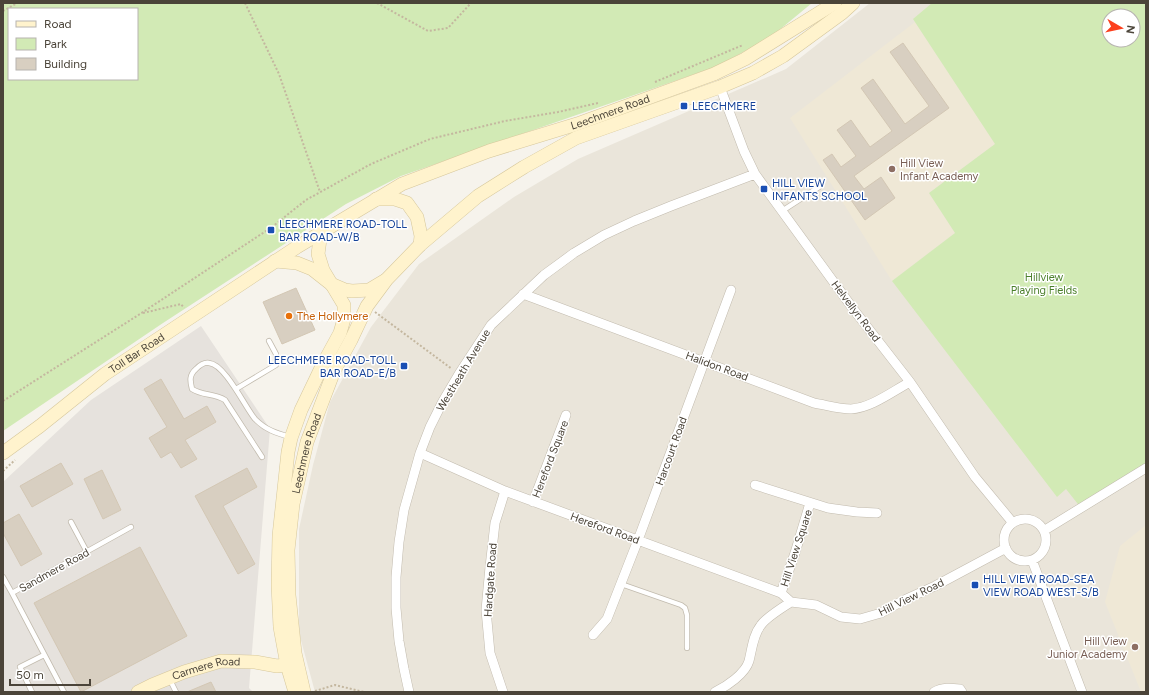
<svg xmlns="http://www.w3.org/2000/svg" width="1149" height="695" font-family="Figtree,sans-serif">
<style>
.residential{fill:#eae5da;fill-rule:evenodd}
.industrial{fill:#e6e2dd}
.education{fill:#efe8d6}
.green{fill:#d2eab5;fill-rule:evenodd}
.building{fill:#d8cfc1;stroke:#d3c7b4}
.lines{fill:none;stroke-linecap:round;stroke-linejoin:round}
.lane-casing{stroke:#c2bbae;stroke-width:6}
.street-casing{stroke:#c2bbae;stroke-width:10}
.secondary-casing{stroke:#d6c79b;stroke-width:14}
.path{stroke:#c4b79f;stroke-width:2;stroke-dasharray:2 2;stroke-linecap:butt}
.lane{stroke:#fff;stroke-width:4.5}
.street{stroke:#fff;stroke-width:9}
.secondary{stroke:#fff3cd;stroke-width:13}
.transit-dot{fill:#1a4fb4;stroke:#fff;stroke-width:1.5}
.education-dot{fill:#8d6e63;stroke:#fff;stroke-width:1.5}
.food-dot{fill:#e8710a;stroke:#fff;stroke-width:1.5}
.labels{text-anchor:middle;stroke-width:3;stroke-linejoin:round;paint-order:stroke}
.transit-label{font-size:11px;fill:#164399;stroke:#fff;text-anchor:start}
.street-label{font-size:11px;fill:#4b4439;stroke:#fff}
.education-label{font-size:11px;fill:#785e54;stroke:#fff;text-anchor:start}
.park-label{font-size:11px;fill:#4a7f2a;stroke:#fff}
.food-label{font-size:11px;fill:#c56008;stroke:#fff;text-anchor:start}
</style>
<rect width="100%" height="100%" fill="#f6f3ec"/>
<path class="residential" d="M 870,3 L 1146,3 L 1146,692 L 315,692 L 299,633 L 299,529 L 313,465 L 330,402 L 371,327 L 419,264 L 514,197 L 578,159 L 786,69 ZM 1109,16 L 1133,16 L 1133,40 L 1109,40 Z"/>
<path class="industrial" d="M 201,326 L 270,429 L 249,688 L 253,692 L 3,692 L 3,482 L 91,400 Z"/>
<path class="education" d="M 915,22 L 995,144 L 929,193 L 955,233 L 892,281 L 790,118 Z
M 1146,525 L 1146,692 L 1141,692 L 1105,602 L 1120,546 Z"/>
<path class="green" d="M 3,3 L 812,3 L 772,36 L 718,66 L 401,176 L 346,204 L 163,323 L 3,431 ZM 9,9 L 137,9 L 137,79 L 9,79 Z
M 932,3 L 1146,3 L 1146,468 L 1081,508 L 1066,489 L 1057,497 L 892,281 L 955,233 L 929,193 L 995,144 L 913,19 ZM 1109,16 L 1133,16 L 1133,40 L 1109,40 Z"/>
<path class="building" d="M 903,43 L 949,108 L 854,176 L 864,189 L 881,177 L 895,198 L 865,220 L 823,160 L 832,154 L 841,167 L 856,156 L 837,130 L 851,120 L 870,147 L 892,131 L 861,88 L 873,79 L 905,124 L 929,106 L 890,52 Z
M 296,288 L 315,330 L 282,344 L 263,302 Z
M 161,379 L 184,419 L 207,406 L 216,422 L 185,440 L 197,459 L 181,468 L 171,452 L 161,458 L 149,438 L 167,427 L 144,389 Z
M 61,463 L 73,484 L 32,507 L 20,486 Z
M 247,468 L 257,487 L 223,506 L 255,564 L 238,574 L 195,496 Z
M 102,470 L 121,510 L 103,519 L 84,479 Z
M 19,514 L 42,554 L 21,566 L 3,533 L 3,523 Z
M 140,547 L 187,636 L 81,692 L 34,603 Z
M 211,682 L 216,692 L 187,692 Z"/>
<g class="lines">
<g class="lane-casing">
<path id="lane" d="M 782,211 L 819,187
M 236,389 L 276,365 L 276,354 L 269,341
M 262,457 L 225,400 C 214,393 203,396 192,389 C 190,381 189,375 196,369 C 199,366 204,362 209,363 C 225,364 245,407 255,419 C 266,430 276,433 290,437
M 71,522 L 87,552
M 3,577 L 12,593
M 621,584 L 681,605 L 685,608 L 687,615 L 687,648
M 170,680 L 176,692
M 32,692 L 20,667 L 44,655
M 64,692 L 12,593 L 131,527"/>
</g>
<g class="street-casing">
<path id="street" d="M 720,87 L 744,151 L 755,174 L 854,310 L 910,382 L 975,477 L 1013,523
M 523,294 L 814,403 C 826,405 839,409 851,409 C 871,408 893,391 910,382
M 420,453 L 505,491 L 781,593 L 791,602
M 755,485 L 828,508 L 857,512 L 877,513
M 533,502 L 566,415
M1004 540a21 21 0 1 1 42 0a21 21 0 1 1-42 0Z
M 1045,530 L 1146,468
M 1032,560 L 1082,692
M 781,593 L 795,553 L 810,503
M 593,635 L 607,619 L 638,540 L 731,290
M 409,692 L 404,669 L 399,641 L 396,608 L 396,577 L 399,542 L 404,510 L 420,453 L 430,427 L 443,401 L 459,374 L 491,325 L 544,275 L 574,253 L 604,235 L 634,221 L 671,206 L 755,174
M 503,692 L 490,653 L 486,610 L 490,567 L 495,523 L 505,491
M 715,692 C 727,686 745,674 749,661 C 752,649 753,635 761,625 C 766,618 783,607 791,602 L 816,605 L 841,617 L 860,619 L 881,613 L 904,600 L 935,586 L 1006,548
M 934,692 C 943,687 951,688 960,689 L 962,692"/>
</g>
<g class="secondary-casing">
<g id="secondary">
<path d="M 376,199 L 395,199 L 407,203 L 417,217 L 421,236 L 420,245"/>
<path d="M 275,261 L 297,263 L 312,269 L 331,284 L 345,290 L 352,291 L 369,290 L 384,281"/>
<path id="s1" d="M 3,453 L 40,426 L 105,374 L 297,247 L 402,184 L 489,151 L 577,124 L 714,74 L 745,59 L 835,3"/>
<path id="s2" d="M 138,692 L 152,685 L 184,672 L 221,661 L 255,662 L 277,666 L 294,664"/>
<path d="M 295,692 L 287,665 L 280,627 L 278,585 L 279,536 L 288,452 L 291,438 L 301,410 L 323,364 L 340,333 L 344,319 L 344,305 L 323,270 L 318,254 L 321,232"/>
<path id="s3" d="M 304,692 L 295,653 L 289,595 L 288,550 L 293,504 L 307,442 L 334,371 L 351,340 L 367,306 L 387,279 L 420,245 L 478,196 L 524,167 L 576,138 L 720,87 L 753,73 L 783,56 L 842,13 L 853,3"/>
</g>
</g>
<path class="path" d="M 245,3 L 279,74 L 320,192
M 377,3 L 428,31 L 448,28 L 471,3
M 3,11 L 17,3
M 655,82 L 743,45
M 375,312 L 452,369
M 143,313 L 181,304 L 184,308
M 3,401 L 140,314 L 272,227 L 306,200 L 371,164 L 430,139 L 505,121 L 558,112 L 598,103
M 3,471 L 15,460
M 315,691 L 335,685 L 364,692"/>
<use href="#lane" class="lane"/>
<use href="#street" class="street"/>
<use href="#secondary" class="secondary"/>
</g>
<g class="transit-dot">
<rect x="680" y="102" width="8" height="8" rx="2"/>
<rect x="760" y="185" width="8" height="8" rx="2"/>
<rect x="267" y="226" width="8" height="8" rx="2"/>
<rect x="400" y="362" width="8" height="8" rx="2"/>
<rect x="971" y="581" width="8" height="8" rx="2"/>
</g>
<g class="education-dot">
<circle cx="892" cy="169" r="4"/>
<circle cx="1135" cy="647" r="4"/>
</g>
<circle class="food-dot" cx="289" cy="316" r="4"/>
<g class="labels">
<g class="transit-label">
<text x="692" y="110">LEECHMERE</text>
<text x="772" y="187">HILL VIEW<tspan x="772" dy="13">INFANTS SCHOOL</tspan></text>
<text x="279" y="228">LEECHMERE ROAD-TOLL<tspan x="279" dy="13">BAR ROAD-W/B</tspan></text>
<text x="396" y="364" text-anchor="end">LEECHMERE ROAD-TOLL<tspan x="396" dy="13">BAR ROAD-E/B</tspan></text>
<text x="983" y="583">HILL VIEW ROAD-SEA<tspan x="983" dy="13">VIEW ROAD WEST-S/B</tspan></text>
</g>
<g class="street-label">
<text dy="4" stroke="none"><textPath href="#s1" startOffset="702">Leechmere Road</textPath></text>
<text transform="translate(856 311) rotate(53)" y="4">Helvellyn Road</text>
<text dy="4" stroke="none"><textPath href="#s1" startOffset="167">Toll Bar Road</textPath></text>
<text transform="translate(717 366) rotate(20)" y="4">Halidon Road</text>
<text transform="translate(463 370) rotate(-59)" y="4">Westheath Avenue</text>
<text transform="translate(671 451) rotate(-70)" y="4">Harcourt Road</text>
<text dy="4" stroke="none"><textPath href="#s3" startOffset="242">Leechmere Road</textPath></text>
<text transform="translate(550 459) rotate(-69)" y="4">Hereford Square</text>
<text transform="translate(605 528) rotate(20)" y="4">Hereford Road</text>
<text transform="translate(796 548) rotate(-72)" y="4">Hill View Square</text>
<text transform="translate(54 570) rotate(-29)" y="4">Sandmere Road</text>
<text transform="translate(490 580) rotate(-86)" y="4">Hardgate Road</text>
<text transform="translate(911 597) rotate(-26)" y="4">Hill View Road</text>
<text dy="4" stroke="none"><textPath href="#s2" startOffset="73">Carmere Road</textPath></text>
</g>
<g class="education-label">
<text x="900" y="167">Hill View<tspan x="900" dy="13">Infant Academy</tspan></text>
<text x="1127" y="645" text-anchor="end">Hill View<tspan x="1127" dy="13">Junior Academy</tspan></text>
</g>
<g class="park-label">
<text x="1044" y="281">Hillview<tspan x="1044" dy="13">Playing Fields</tspan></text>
</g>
<g class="food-label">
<text x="297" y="320">The Hollymere</text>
</g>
</g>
<rect width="1149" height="695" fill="none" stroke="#4b4439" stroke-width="8"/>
<rect x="8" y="8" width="130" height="72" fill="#ffffff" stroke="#b7b4b0"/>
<rect x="16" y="21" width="20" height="6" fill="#fff3cd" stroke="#b7b4b0"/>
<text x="44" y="28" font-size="12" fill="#4b4439">Road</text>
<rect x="16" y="38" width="20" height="12" fill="#d2eab5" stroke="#b7b4b0"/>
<text x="44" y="48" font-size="12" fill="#4b4439">Park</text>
<rect x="16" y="58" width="20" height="12" fill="#d8cfc1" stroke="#b7b4b0"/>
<text x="44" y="68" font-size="12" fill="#4b4439">Building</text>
<g transform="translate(1121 28) rotate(99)"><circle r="19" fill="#ffffff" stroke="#b7b4b0"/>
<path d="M0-3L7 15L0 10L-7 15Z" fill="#fc3f1d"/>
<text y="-6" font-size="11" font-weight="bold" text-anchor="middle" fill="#4b4439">N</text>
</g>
<path d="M10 679v6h80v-6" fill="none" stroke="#4b4439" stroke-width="2"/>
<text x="16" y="679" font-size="12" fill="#4b4439" stroke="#ffffff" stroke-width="3" paint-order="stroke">50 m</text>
</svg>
